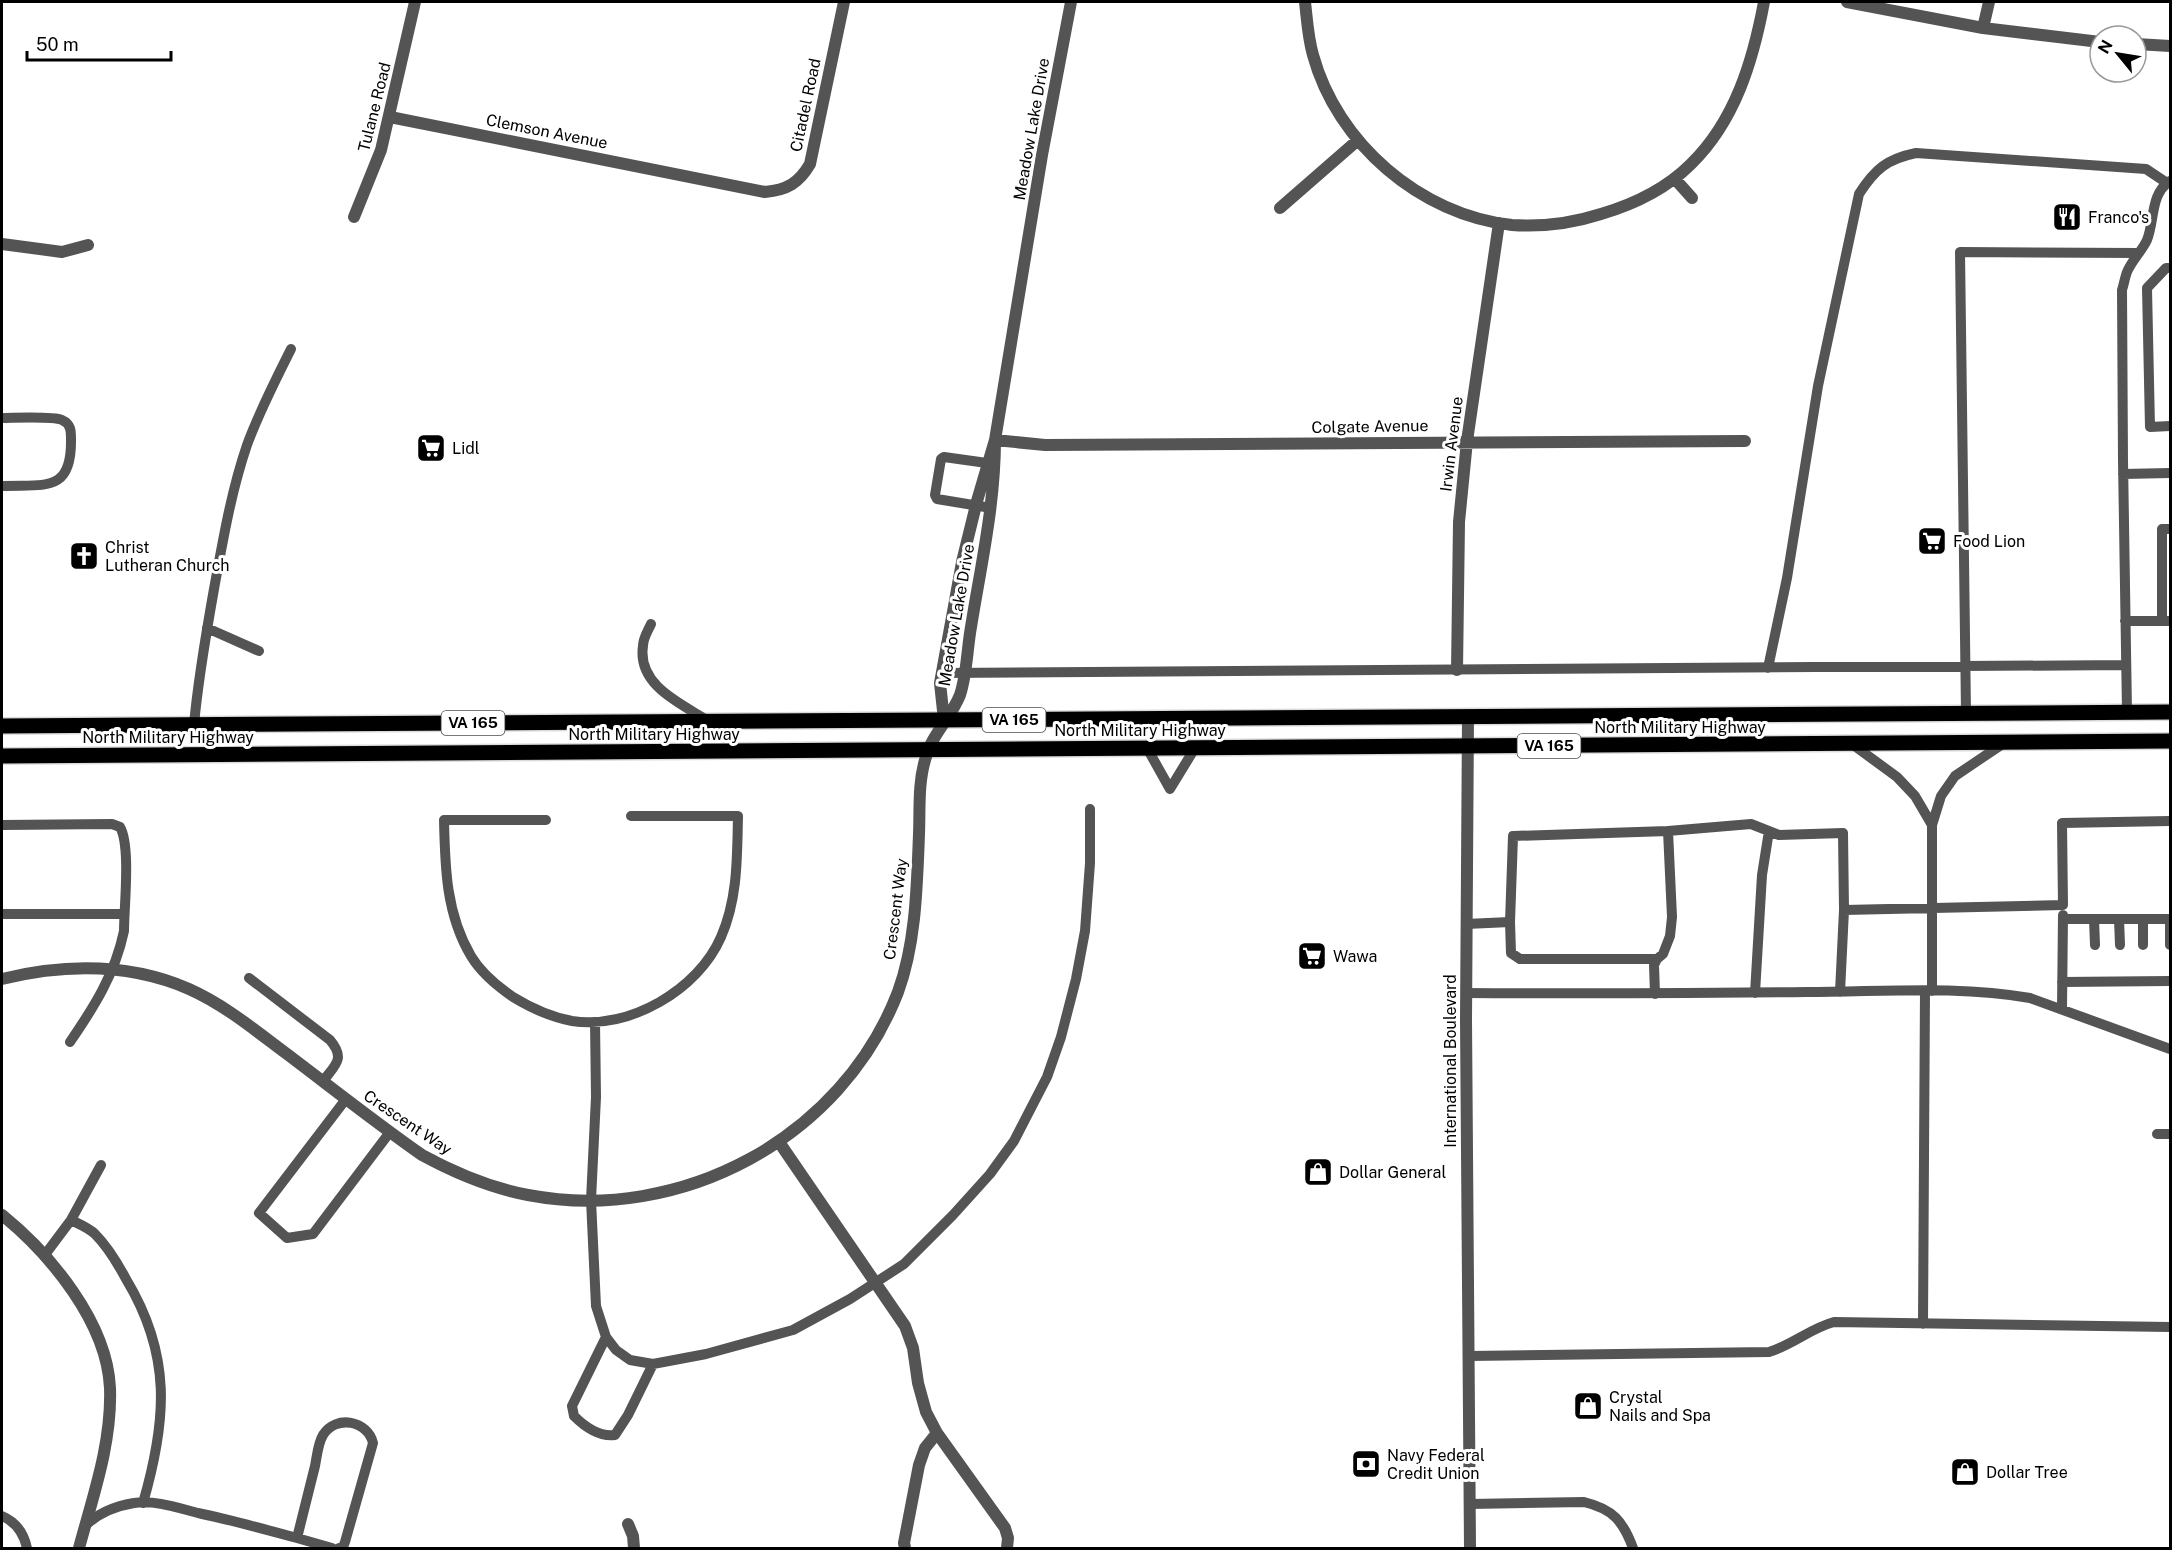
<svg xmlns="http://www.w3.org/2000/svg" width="2172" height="1550" font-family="'Public Sans',sans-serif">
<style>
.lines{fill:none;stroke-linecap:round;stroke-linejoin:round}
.primary-casing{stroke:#dbdbdb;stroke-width:18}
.lane{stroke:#545454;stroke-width:10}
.street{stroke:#545454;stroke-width:12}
.primary{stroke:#000;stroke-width:15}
.labels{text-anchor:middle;stroke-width:6;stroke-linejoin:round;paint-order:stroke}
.shield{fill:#fff;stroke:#4c4c4c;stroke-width:1.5}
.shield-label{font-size:15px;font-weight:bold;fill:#000}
.street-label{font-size:16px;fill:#000;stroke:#fff}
.poi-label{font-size:16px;fill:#000;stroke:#fff;text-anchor:start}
</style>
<rect width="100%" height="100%" fill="#fff"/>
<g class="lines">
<g class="primary-casing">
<path id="primary" d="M 2,726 L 2170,712
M 2,756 L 2170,741"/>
</g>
<path class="lane" d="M 2170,268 L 2166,268 L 2147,288 L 2150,427 L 2170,426
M 2,418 C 14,418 53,416 62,420 C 71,424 71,431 71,439 C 72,494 44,484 2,486
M 2123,474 L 2170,473
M 991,508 L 937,499 L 935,495 L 941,459 L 944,457 L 994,464
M 2125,621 L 2170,621
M 2162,621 L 2162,529 L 2170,529
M 651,624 C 648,631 643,638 643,646 C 637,686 682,704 710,722
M 207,628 L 259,651
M 1768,668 L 1787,578 L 1818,386 L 1859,194 C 1875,169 1887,159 1916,153 L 2146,169 L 2167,183
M 942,673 L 2126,665
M 2127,712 L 2123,460 L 2122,290 C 2124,284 2125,277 2127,272 C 2132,260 2142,251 2147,240 C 2155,220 2150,194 2170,181
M 1966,713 L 1960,252 L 2139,253
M 194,725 C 198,679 206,634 214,589 C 223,540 231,492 247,445 C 259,412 275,381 291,349
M 1852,744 L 1897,777 L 1915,796 L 1932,825
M 1147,748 L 1170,789 L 1195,748
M 546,820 L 444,820 C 445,867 446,914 471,956 C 481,973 497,986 513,997 C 531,1008 551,1017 572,1021 C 629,1030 698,990 721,937 C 738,898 737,857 738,816 L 631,816
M 2,825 L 112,824 L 120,827 C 131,846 124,907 124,931 C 115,974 94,1007 70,1042
M 1668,831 L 1751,824 L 1779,835 L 1843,833 L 1844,910 L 2063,905 L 2062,823 L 2170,821
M 2,914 L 124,914
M 2063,919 L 2170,919
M 2094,919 L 2095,945
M 2119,919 L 2120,945
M 2143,919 L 2143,945
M 2170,919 L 2170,945
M 1510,922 L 1511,953 L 1520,959 L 1657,959
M 1466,924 L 1510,922 L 1513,836 L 1668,831 L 1672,917 L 1670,936 L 1663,954 L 1657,959 L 1654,965 L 1655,994
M 249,978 L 330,1040 C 346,1059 335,1065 323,1081
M 2062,982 L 2170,981
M 1932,991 L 1932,825 L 1941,796 L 1955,776 L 2004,743
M 1840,992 L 1844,910
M 1466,993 C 1580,994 1694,993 1807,992 C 1881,992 1958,985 2030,998 L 2170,1049
M 1755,993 L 1762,875 L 1769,831
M 2062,1009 L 2063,915
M 595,1022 L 596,1097 L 591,1200 L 596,1306 L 606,1337 L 616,1350 L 630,1360 L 653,1364 L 706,1354 L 793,1330 L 850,1299 L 904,1264 L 953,1215 L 990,1174 L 1014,1141 L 1047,1077 L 1061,1037 L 1076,979 L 1085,931 L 1090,863 L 1090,809
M 346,1099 L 259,1213 L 287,1238 L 313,1234 L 390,1132
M 2157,1134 L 2170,1134
M 71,1220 C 79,1224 89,1228 95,1234 C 107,1246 118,1264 126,1279 C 172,1355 167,1420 143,1503
M 44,1256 L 71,1220 L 101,1165
M 1923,1324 L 1925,991
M 606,1337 L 572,1406 L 574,1416 C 585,1427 599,1437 615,1435 L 628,1415 L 653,1364
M 1469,1356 L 1769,1352 C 1792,1345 1811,1328 1834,1322 L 2170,1327
M 1470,1504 L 1584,1502 C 1613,1509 1623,1521 1633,1548
M 2,1516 C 16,1522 24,1534 27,1548
M 85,1526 C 98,1513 116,1506 134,1503 C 156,1500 178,1508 198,1513 C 231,1520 264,1529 297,1538
M 332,1548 L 297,1538 C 303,1514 309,1490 315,1466 C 317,1456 318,1443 323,1435 C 336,1414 368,1421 373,1443 L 345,1542 L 343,1547 L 339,1548"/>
<path class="street" d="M 1305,2 C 1307,19 1308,38 1313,55 C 1337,143 1420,215 1512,225 C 1541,227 1573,223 1601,214 C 1635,204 1666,189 1691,164 C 1735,121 1753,61 1764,2
M 1847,2 L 1983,28 L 2100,42
M 1983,28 L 1989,2
M 2136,44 L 2170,46
M 390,117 L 765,192 C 787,190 799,183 810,164 L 844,2
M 1675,179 L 1692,198
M 1280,208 L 1358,140
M 354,217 L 381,150 L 415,2
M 2,244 L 62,252 L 88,245
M 995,440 L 1045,445 L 1745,441
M 1457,670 L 1459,522 L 1467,441 L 1499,223
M 1468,717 L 1466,1020 L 1470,1548
M 944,720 L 940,683 L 962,562 L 977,501 L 995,440 L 1042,155 L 1071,2
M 2,979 C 64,964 129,963 189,989 C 225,1005 256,1031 287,1054 C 332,1088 376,1123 422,1155 C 455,1173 491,1188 528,1195 C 681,1224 842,1138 898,992 C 916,943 917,885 919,834 C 920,809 918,784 925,760 C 931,735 951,718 960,695 C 967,674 967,649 971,627 C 981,565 995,504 995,440
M 779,1142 L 905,1326 L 913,1348 L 918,1383 L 926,1412 L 937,1433 L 1005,1528 L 1008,1538 L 1007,1548
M 2,1215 C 50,1254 107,1322 110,1388 C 112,1443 93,1496 79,1548
M 628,1524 L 633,1536 L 634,1548
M 905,1548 L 904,1543 L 919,1465 L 925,1448 L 937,1433"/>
<use href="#primary" class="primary"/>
</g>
<defs>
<g id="restaurant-square" transform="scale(1.5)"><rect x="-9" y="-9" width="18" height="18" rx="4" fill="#000" stroke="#fff"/><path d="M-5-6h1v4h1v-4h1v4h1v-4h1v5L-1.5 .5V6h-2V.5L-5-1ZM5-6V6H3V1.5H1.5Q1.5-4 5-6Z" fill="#fff"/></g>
<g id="supermarket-square" transform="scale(1.5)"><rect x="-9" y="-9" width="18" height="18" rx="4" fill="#000" stroke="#fff"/><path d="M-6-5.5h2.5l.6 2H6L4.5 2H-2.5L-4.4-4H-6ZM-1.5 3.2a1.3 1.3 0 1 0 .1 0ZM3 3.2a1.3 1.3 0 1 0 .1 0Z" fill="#fff"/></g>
<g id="church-square" transform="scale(1.5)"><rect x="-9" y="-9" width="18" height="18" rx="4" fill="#000" stroke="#fff"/><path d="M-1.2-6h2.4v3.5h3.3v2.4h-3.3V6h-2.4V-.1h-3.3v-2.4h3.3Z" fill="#fff"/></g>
<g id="shop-square" transform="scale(1.5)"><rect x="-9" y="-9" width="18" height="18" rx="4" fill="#000" stroke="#fff"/><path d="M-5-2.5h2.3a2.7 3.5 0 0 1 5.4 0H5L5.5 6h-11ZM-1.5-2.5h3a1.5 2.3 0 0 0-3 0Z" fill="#fff"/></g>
<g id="bank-square" transform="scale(1.5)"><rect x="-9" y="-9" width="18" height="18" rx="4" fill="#000" stroke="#fff"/><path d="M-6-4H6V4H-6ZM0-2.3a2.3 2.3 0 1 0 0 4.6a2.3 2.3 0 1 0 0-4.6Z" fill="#fff"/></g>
</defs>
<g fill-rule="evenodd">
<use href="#restaurant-square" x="2067" y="217"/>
<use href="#supermarket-square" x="431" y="448"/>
<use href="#supermarket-square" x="1932" y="541"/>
<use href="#church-square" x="84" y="556"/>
<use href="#supermarket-square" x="1312" y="956"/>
<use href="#shop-square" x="1318" y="1172"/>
<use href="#shop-square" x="1588" y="1406"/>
<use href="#bank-square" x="1366" y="1464"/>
<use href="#shop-square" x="1965" y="1472"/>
</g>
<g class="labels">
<g class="shield">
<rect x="982.5" y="708" width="63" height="24" rx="4.5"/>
<rect x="441.5" y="711" width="63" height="24" rx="4.5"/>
<rect x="1517.5" y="734" width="63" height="24" rx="4.5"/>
</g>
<g class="shield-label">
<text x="1014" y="725">VA 165</text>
<text x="473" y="728">VA 165</text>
<text x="1549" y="751">VA 165</text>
</g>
<g class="street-label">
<text transform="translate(805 105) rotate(-78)" y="6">Citadel Road</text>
<text transform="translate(374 107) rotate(-76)" y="6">Tulane Road</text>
<text transform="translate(1031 129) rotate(-80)" y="6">Meadow Lake Drive</text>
<text transform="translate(547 131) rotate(11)" y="6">Clemson Avenue</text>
<text transform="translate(1370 426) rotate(-1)" y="6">Colgate Avenue</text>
<text transform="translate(1451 444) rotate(-83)" y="6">Irwin Avenue</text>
<text transform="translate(956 615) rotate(-80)" y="6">Meadow Lake Drive</text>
<text x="1680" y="733">North Military Highway</text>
<text x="1140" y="736">North Military Highway</text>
<text x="654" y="740">North Military Highway</text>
<text x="168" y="743">North Military Highway</text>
<text transform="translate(895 909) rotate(-83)" y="6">Crescent Way</text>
<text transform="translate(1450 1061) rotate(-90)" y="6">International Boulevard</text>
<text transform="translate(408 1122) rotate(34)" y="6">Crescent Way</text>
</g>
<g class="poi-label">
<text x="2088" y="223">Franco's</text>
<text x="452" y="454">Lidl</text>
<text x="1953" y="547">Food Lion</text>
<text x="105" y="553">Christ<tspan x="105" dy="18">Lutheran Church</tspan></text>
<text x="1333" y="962">Wawa</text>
<text x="1339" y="1178">Dollar General</text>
<text x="1609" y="1403">Crystal<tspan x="1609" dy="18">Nails and Spa</tspan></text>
<text x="1387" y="1461">Navy Federal<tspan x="1387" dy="18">Credit Union</tspan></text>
<text x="1986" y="1478">Dollar Tree</text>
</g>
</g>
<rect width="2172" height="1550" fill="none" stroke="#000000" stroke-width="6"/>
<g transform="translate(2118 54) rotate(300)"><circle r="28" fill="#ffffff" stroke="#999999" stroke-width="1.5"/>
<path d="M0-4.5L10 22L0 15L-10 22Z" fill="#000000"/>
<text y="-9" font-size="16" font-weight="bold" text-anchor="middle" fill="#000000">N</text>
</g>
<path d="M27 51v9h144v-9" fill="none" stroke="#000000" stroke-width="3"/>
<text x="36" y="51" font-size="18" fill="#000000" stroke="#ffffff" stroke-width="4.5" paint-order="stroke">50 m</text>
</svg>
